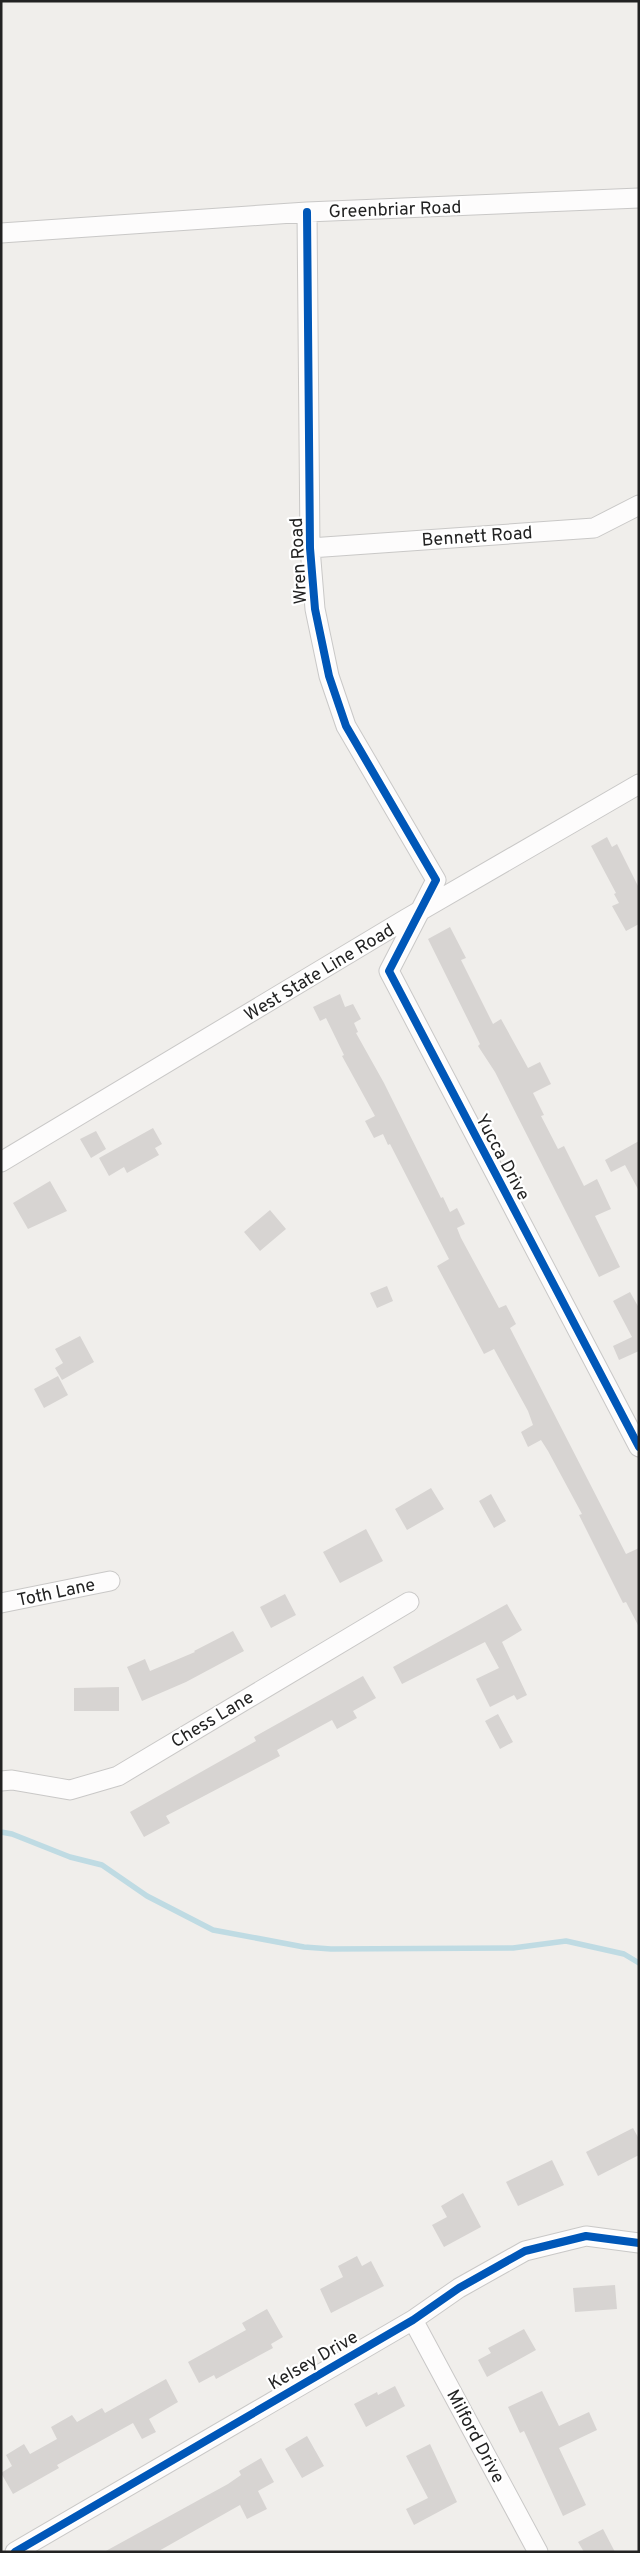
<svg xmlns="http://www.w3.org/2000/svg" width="640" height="2553" font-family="Overpass,sans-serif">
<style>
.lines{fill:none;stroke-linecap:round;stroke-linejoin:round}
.stream{stroke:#bfdbe3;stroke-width:5.5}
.building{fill:#d7d4d2}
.minor-casing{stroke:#c9c8c7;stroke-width:21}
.minor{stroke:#fdfcfc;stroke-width:19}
.cycleway-casing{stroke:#fff;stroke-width:11}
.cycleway{stroke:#0057b8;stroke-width:8}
.labels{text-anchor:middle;stroke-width:4.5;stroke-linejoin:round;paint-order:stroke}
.street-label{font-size:18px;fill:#222;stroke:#fff}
</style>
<rect width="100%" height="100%" fill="#f0eeeb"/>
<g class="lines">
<path class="stream" d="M 1,1832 L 12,1834 L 70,1857 L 102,1865 L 147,1896 L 213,1930 L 304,1947 L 331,1949 L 513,1948 L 566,1941 L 624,1954 L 639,1963"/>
</g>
<path class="building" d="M 607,837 L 612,847 L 617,844 L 639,888 L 639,924 L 626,931 L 612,906 L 619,903 L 614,894 L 616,893 L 591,846 Z
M 450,927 L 466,958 L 461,960 L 493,1024 L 501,1019 L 528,1068 L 540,1062 L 551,1084 L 533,1093 L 544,1115 L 541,1116 L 558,1149 L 564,1146 L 584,1186 L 597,1179 L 611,1209 L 595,1216 L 620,1267 L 599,1277 L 495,1072 L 478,1046 L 480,1044 L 428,939 Z
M 340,994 L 345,1007 L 353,1004 L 361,1019 L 354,1023 L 358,1032 L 356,1033 L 384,1083 L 441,1198 L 443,1197 L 450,1212 L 457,1208 L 465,1224 L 457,1228 L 461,1238 L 499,1308 L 506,1305 L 516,1324 L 510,1328 L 626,1554 L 639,1548 L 639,1627 L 626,1602 L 623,1603 L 579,1515 L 582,1514 L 548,1451 L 541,1440 L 528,1447 L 521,1432 L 533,1425 L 528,1411 L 494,1349 L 484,1354 L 437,1266 L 449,1259 L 390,1144 L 388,1145 L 383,1134 L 374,1138 L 365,1121 L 375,1116 L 342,1056 L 344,1055 L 326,1018 L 320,1021 L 313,1007 Z
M 153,1128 L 162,1144 L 155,1148 L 159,1155 L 127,1173 L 124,1167 L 109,1176 L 99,1158 Z
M 96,1131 L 106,1149 L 91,1158 L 80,1139 Z
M 639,1141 L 639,1191 L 625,1165 L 611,1172 L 605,1160 Z
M 50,1181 L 67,1211 L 28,1229 L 13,1203 Z
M 270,1210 L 286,1229 L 260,1251 L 244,1232 Z
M 387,1286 L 393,1301 L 377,1308 L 370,1293 Z
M 630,1292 L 639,1308 L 639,1351 L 619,1360 L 613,1346 L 632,1337 L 613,1301 Z
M 80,1336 L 94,1362 L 62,1380 L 55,1368 L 63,1363 L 55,1349 Z
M 58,1376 L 68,1395 L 44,1408 L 34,1389 Z
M 431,1488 L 444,1509 L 407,1530 L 395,1509 Z
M 491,1494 L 506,1521 L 494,1528 L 479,1501 Z
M 366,1529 L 383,1561 L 340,1583 L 323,1552 Z
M 285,1594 L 296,1615 L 271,1628 L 260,1607 Z
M 507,1604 L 522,1630 L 502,1642 L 527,1695 L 517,1700 L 514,1695 L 490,1707 L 476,1679 L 499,1668 L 485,1642 L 402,1684 L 393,1667 Z
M 233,1631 L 244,1651 L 186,1682 L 142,1701 L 127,1667 L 145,1659 L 150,1671 L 195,1652 L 194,1651 Z
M 363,1676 L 376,1698 L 353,1711 L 357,1718 L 337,1729 L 332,1720 L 277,1750 L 280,1756 L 166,1816 L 170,1823 L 144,1837 L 130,1812 L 256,1741 L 254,1737 Z
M 119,1687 L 119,1711 L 74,1711 L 74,1688 Z
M 498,1714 L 513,1742 L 500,1749 L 485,1721 Z
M 633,2128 L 639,2139 L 639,2155 L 598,2176 L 586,2152 Z
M 552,2160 L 564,2185 L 518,2206 L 506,2182 Z
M 463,2193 L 481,2227 L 444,2247 L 432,2225 L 447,2217 L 441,2206 Z
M 357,2256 L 362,2266 L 371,2261 L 384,2286 L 331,2313 L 320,2289 L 343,2277 L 338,2266 Z
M 615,2285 L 617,2309 L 575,2312 L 573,2288 Z
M 267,2309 L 283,2337 L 271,2344 L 273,2348 L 216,2379 L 214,2375 L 199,2383 L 188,2362 L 246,2330 L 242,2323 Z
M 524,2329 L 536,2350 L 487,2377 L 478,2360 L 491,2353 L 488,2348 Z
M 166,2379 L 178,2402 L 149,2419 L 156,2432 L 142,2439 L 133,2423 L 57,2465 L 59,2468 L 13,2494 L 1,2473 L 12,2466 L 6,2455 L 24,2444 L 30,2454 L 57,2439 L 51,2427 L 72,2415 L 77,2422 L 102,2408 L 105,2413 Z
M 395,2386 L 405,2406 L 366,2427 L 354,2404 L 377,2392 L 378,2395 Z
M 542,2391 L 559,2426 L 589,2412 L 597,2430 L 559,2448 L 586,2505 L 563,2516 L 524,2431 L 520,2433 L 508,2407 Z
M 307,2436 L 324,2466 L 302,2478 L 285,2449 Z
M 430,2444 L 457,2502 L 414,2525 L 406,2509 L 428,2498 L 406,2456 Z
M 261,2458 L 274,2482 L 258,2491 L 267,2509 L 247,2519 L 240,2505 L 157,2552 L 104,2552 L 228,2484 L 241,2475 L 239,2471 Z
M 603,2529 L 615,2552 L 584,2552 L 578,2542 Z"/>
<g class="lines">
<g class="minor-casing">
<path id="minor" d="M 307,212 L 310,548 L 315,609 L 329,676 L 346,726 L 436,880 L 389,971 L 639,1447
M 1,233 L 307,212 L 639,198
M 310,548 L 594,528 L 639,505
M 1,1162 L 406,919 L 639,784
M 1,1603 L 110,1581
M 1,1781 L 12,1780 L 70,1790 L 118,1776 L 409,1602
M 413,2320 L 538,2552
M 15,2552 L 413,2320 L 459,2288 L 525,2251 L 586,2236 L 639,2243"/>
</g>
<use href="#minor" class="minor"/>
<g class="cycleway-casing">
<path id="cycleway" d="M 307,212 L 310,548 L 315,609 L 329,676 L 346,726 L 436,880 L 389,971 L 639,1447
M 15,2552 L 413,2320 L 459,2288 L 525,2251 L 586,2236 L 639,2243"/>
</g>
<use href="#cycleway" class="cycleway"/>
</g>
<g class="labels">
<g class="street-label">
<text transform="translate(395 209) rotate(-2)" y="6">Greenbriar Road</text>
<text transform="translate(477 536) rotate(-4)" y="6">Bennett Road</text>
<text transform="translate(298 561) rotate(-93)" y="6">Wren Road</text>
<text transform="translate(319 972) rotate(-31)" y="6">West State Line Road</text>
<text transform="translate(503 1157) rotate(62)" y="6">Yucca Drive</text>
<text transform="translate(56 1592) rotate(-12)" y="6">Toth Lane</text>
<text transform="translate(212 1719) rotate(-31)" y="6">Chess Lane</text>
<text transform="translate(313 2360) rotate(-30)" y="6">Kelsey Drive</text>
<text transform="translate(476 2436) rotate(62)" y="6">Milford Drive</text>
</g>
</g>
<rect width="640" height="2553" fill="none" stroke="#222222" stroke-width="5"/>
</svg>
